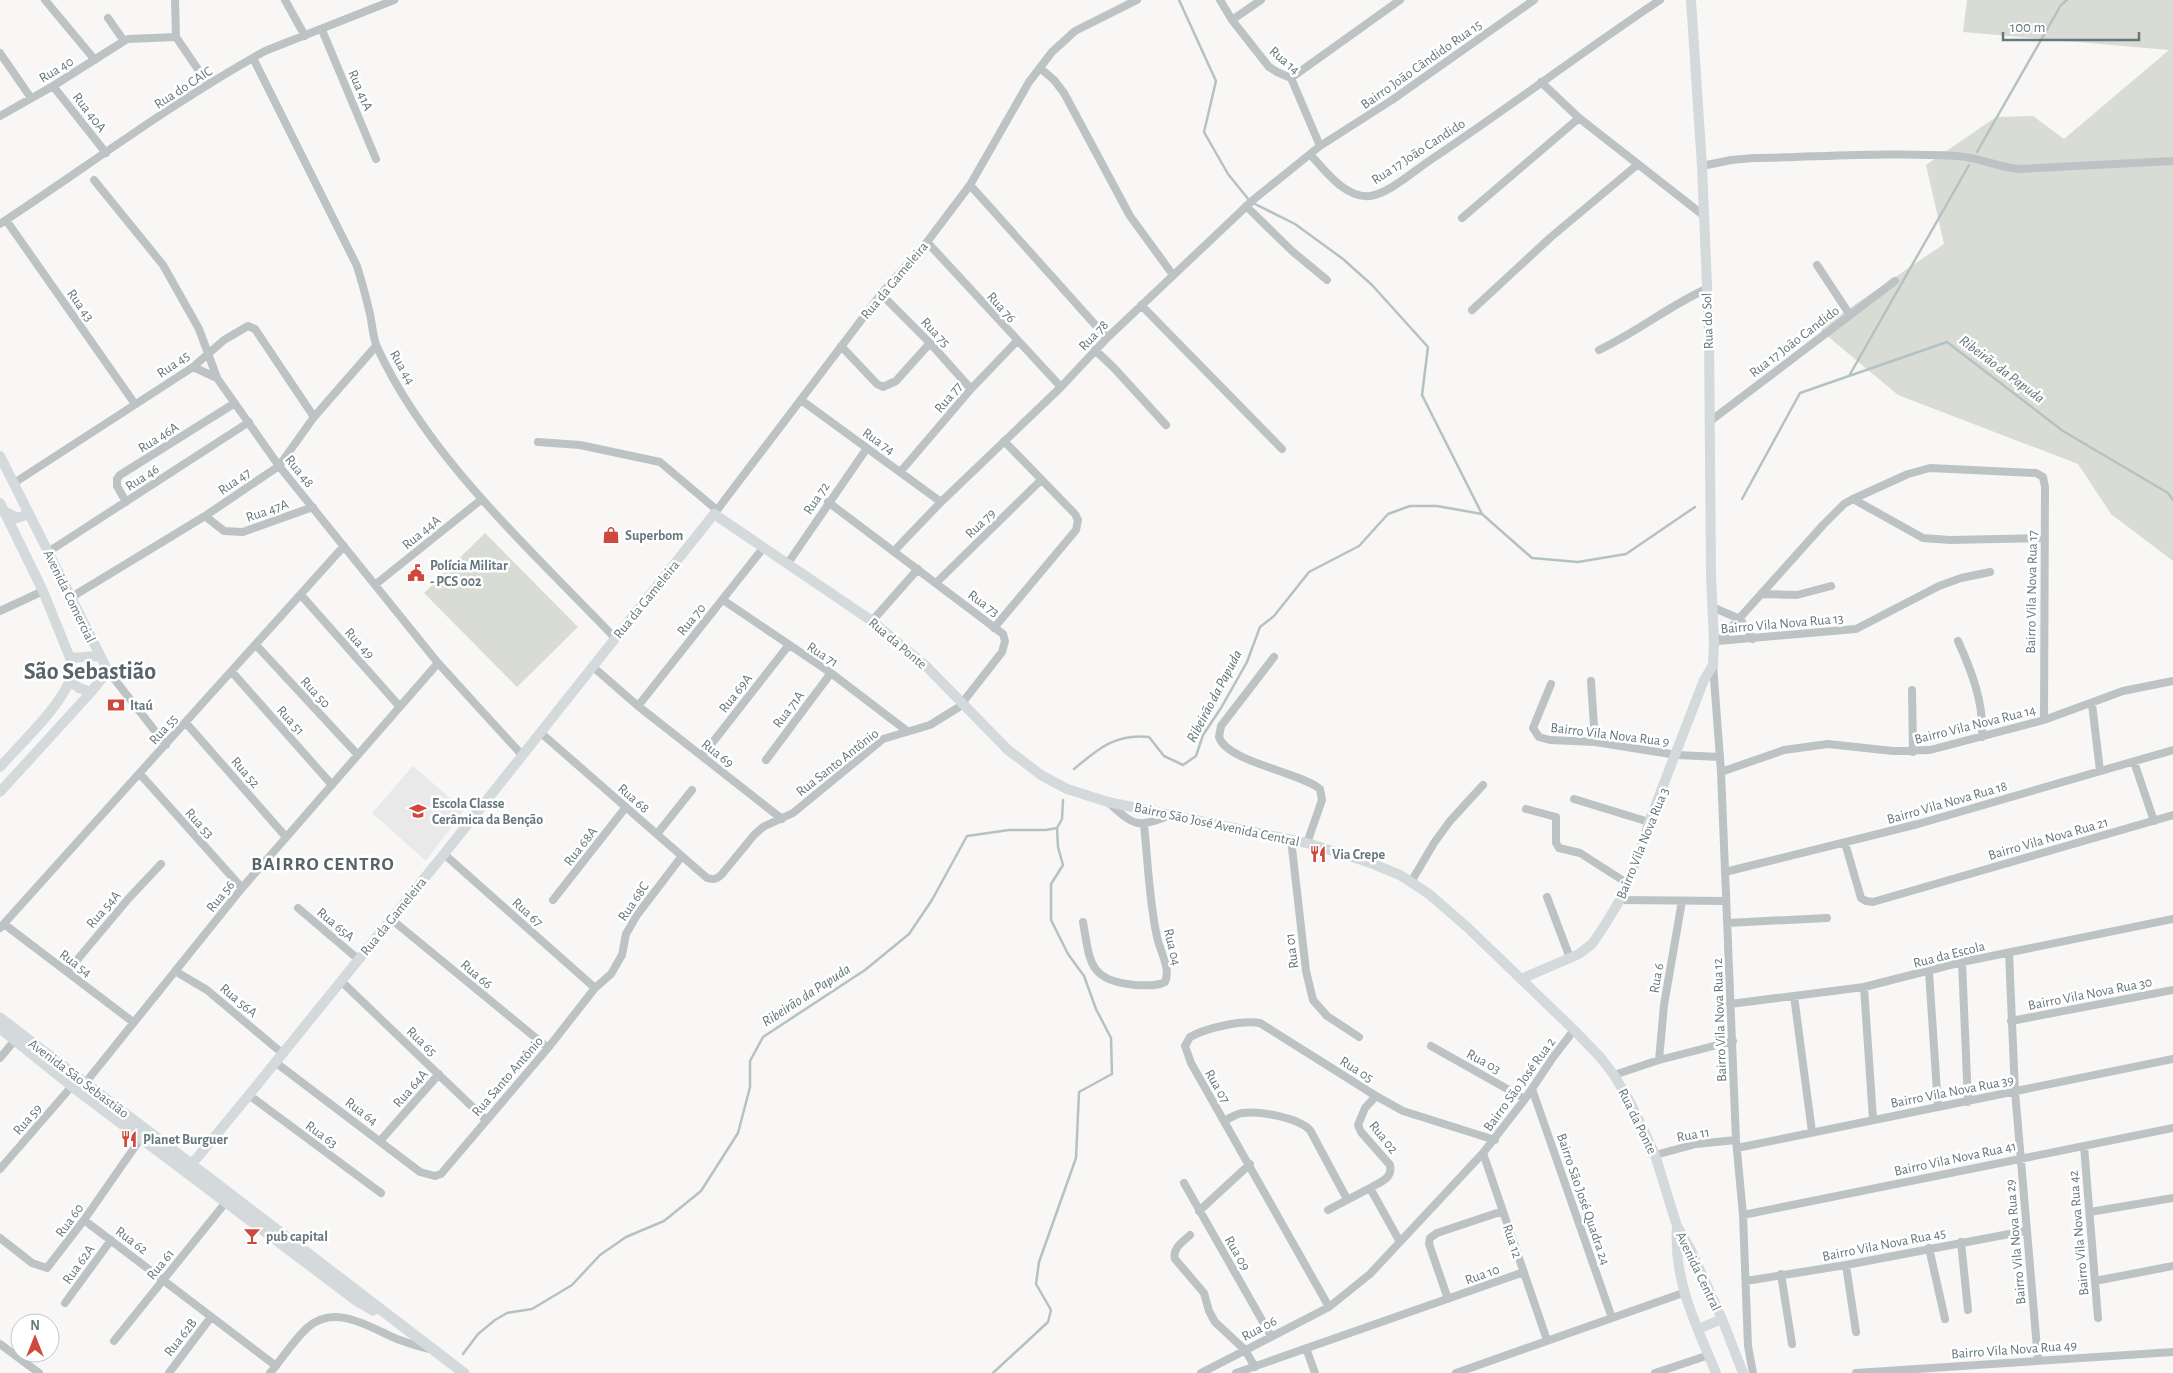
<svg xmlns="http://www.w3.org/2000/svg" width="2173" height="1373" font-family="'Alegreya Sans',sans-serif">
<style>
.built{fill:#e8e9e8}
.green{fill:#d8dcd5}
.lines{fill:none;stroke-linecap:round;stroke-linejoin:round}
.stream{stroke:#b5c2c4;stroke-width:2.5}
.street{stroke:#bdc2c4;stroke-width:8}
.secondary{stroke:#d4d9db;stroke-width:10}
.primary{stroke:#d4d9db;stroke-width:11}
.labels{text-anchor:middle;stroke-width:5;stroke-linejoin:round;paint-order:stroke}
.street-label{font-size:14px;fill:#66777d;stroke:#fff}
.poi-label{font-size:14px;font-weight:bold;fill:#66777d;stroke:#fff;text-anchor:start}
.water-label{font-size:15px;font-style:italic;fill:#607578;stroke:#fff}
.district-label{font-size:19px;font-weight:bold;letter-spacing:1px;fill:#576469;stroke:#fff}
.town-label{font-size:24px;font-weight:bold;fill:#576469;stroke:#fff}
</style>
<rect width="100%" height="100%" fill="#f8f7f5"/>
<path class="built" d="M 413,766 L 464,810 L 426,861 L 372,813 Z"/>
<path class="green" d="M 1967,0 L 2173,0 L 2173,561 L 2111,514 L 2078,464 L 1898,395 L 1819,329 L 1944,244 L 1926,165 L 1996,117 L 2033,116 L 2064,139 L 2169,50 L 1963,32 Z
M 485,533 L 578,627 L 517,687 L 424,593 Z"/>
<g class="lines">
<path class="stream" d="M 1179,0 L 1216,81 L 1204,132 L 1228,174 L 1249,200
M 1977,152 L 2061,5 L 2067,0
M 1253,203 L 1295,224 L 1343,259 L 1372,285 L 1428,347 L 1422,395 L 1482,514
M 1849,376 L 1969,165
M 1742,499 L 1800,393 L 1947,342 L 2063,431 L 2168,493 L 2173,500
M 1074,769 C 1098,749 1116,733 1149,737 L 1164,756 L 1183,765 L 1196,756 L 1203,735 L 1221,708 L 1247,662 L 1260,627 L 1274,616 L 1309,572 L 1359,546 L 1388,514 L 1410,506 L 1437,506 L 1482,514 L 1532,558 L 1578,562 L 1626,554 L 1695,507
M 463,1354 L 478,1334 L 495,1320 L 507,1313 L 532,1309 L 572,1285 L 600,1255 L 626,1237 L 664,1221 L 701,1191 L 738,1133 L 750,1087 L 750,1061 L 763,1037 L 865,970 L 909,934 L 932,900 L 967,836 L 1009,830 L 1046,830 L 1057,828
M 993,1373 L 1048,1322 L 1051,1310 L 1036,1284 L 1039,1262 L 1076,1158 L 1079,1092 L 1112,1074 L 1111,1038 L 1096,1009 L 1084,976 L 1068,954 L 1051,920 L 1051,884 L 1063,865 L 1058,847 L 1057,828 L 1062,819 L 1063,800"/>
<path class="street" d="M 45,0 L 95,60
M 175,0 L 176,37 L 208,84
M 285,0 L 305,36
M 1220,0 L 1232,20 L 1269,67 L 1277,72 L 1291,78 L 1320,146
M 108,18 L 124,41
M 1232,20 L 1261,0
M 322,30 L 376,159
M 0,53 L 31,98
M 253,58 L 357,266 C 362,282 366,297 370,314 C 372,324 373,337 377,347 C 428,458 532,551 615,638
M 1040,68 L 1054,80 L 1064,93 L 1130,216 L 1173,275
M 1291,78 L 1400,0
M 1541,82 L 1579,118 L 1703,215
M 53,86 L 106,153
M 0,116 L 53,86 L 124,41 L 128,39 L 176,37
M 1310,154 C 1324,170 1346,199 1370,196 C 1388,194 1414,171 1429,161 C 1507,109 1582,52 1660,0
M 1702,166 L 1731,160 L 1754,158 C 1820,157 1891,152 1956,156 C 1978,157 1997,167 2019,169 L 2173,161
M 94,180 L 163,265 L 199,329 L 217,378 L 279,466 L 438,663 L 522,755
M 970,185 L 1107,338
M 1246,206 L 1292,251 L 1327,280
M 1462,218 L 1579,118
M 6,220 L 135,404
M 0,224 C 88,166 173,102 265,51 L 394,0
M 927,242 L 1061,387
M 1817,265 L 1850,315
M 881,294 L 930,343 L 971,389
M 1141,305 L 1282,449
M 1472,310 L 1551,237 L 1637,165
M 841,346 L 877,384 L 883,387 L 896,381 L 930,343
M 1095,350 L 1114,368 L 1166,425
M 1599,350 C 1637,332 1669,306 1706,289
M 193,367 L 217,378
M 801,400 L 941,502
M 1709,422 L 1895,281
M 538,442 L 580,445 L 660,462 L 717,510
M 901,471 L 971,389 L 1017,341
M 14,483 L 193,367 L 224,340 L 248,326 L 255,329 L 314,417
M 1853,499 L 1923,538 L 1950,540 L 2045,538
M 126,502 L 117,486 L 117,479 L 120,475 L 235,403
M 714,514 L 881,294 L 927,242 L 970,185 L 1029,82 L 1052,52 L 1075,31 L 1137,0
M 205,516 L 224,531 L 243,532 L 313,507
M 894,551 L 941,502 L 1061,387 L 1107,338 L 1253,200 L 1320,146 L 1392,100 L 1534,0
M 48,552 L 249,422
M 788,563 L 867,448
M 936,583 L 1040,481
M 376,584 L 482,499
M 1761,594 L 1797,595 L 1831,586
M 301,595 L 400,707
M 70,598 L 205,516 L 279,466 L 314,417 L 376,346
M 723,600 L 831,673 L 907,731
M 1712,607 L 1740,619 L 1753,639
M 0,611 L 43,591
M 872,621 L 918,569
M 994,628 L 1076,530 L 1078,520 L 1075,514 L 1004,441
M 1718,641 L 1856,629 L 1939,586 L 1961,578 L 1990,572
M 1719,641 L 1823,525 L 1844,504 L 1853,499 L 1908,474 L 1930,468 L 2036,473 L 2043,477 L 2045,487 L 2044,720
M 1958,641 C 1972,672 1984,703 1982,737
M 256,645 L 358,755
M 1274,657 L 1221,726 L 1219,737 C 1227,762 1300,772 1320,789 L 1322,800 L 1307,843
M 1713,665 L 1721,772 L 1736,1140 L 1743,1215 L 1748,1346 L 1753,1373
M 592,666 L 638,706 L 782,819
M 108,671 L 166,745
M 232,672 L 332,785
M 1591,681 L 1595,742
M 1551,684 L 1533,728 L 1539,737 L 1550,740 L 1595,742 L 1677,755 L 1720,757
M 1912,690 L 1913,752
M 2092,704 L 2100,771
M 638,706 L 764,547
M 186,723 L 286,837
M 541,733 L 707,878 C 714,880 717,879 722,874 L 754,835 L 763,827 L 793,813 L 883,739 L 930,725 L 959,707 L 1002,652 L 1005,641 L 1003,634 L 828,502
M 702,756 L 788,646
M 766,760 L 831,673
M 2134,762 L 2154,821
M 1721,772 L 1784,750 L 1828,744 L 1893,751 L 1930,750 L 2044,720 L 2123,691 L 2173,681
M 140,774 L 242,888
M 1574,799 L 1649,822
M 1108,802 C 1135,827 1137,828 1171,815
M 1526,809 L 1556,817 L 1556,843 L 1559,848 L 1580,853 L 1627,883
M 657,834 L 692,790
M 1291,839 L 1306,971 L 1313,1000 L 1327,1016 L 1359,1037
M 1845,843 L 1861,898 L 1866,901 L 1873,902 L 2173,815
M 444,854 L 595,988
M 1725,872 L 1918,824 L 2173,750
M 1411,882 L 1434,843 L 1450,821 L 1483,785
M 1547,897 L 1570,958
M 553,900 L 626,807
M 1620,900 L 1726,901
M 298,908 L 358,959
M 391,919 L 548,1048
M 1083,922 C 1090,961 1088,981 1135,985 C 1145,985 1156,987 1165,982 C 1171,969 1160,951 1157,937 C 1149,900 1148,862 1144,825
M 1727,923 L 1827,918
M 4,924 L 133,1022
M 0,928 L 344,546
M 2009,953 L 2015,1091 L 2038,1360
M 1962,962 L 1968,1102
M 175,971 L 207,990 L 282,1053
M 67,972 L 129,898 L 161,864
M 1929,972 L 1938,1107
M 341,981 L 485,1119
M 1864,987 L 1873,1119
M 1794,996 L 1812,1132
M 1730,1004 L 1864,987 L 1962,962 L 2173,919
M 2011,1021 L 2173,990
M 1431,1046 L 1525,1099
M 0,1058 L 15,1040
M 1659,1060 L 1664,1005 L 1682,901
M 275,1062 L 420,1172 L 435,1176 L 441,1174 L 548,1048 L 595,988 L 611,974 L 622,955 L 626,934 L 637,915 L 682,856
M 1614,1075 L 1659,1060 L 1733,1041
M 86,1082 L 242,888 L 438,663
M 1532,1089 L 1612,1318
M 249,1095 L 381,1193
M 1376,1096 L 1365,1108 L 1358,1125 L 1361,1132 L 1390,1165 C 1393,1179 1380,1182 1370,1188 L 1400,1242
M 1224,1121 C 1230,1118 1236,1114 1242,1113 C 1260,1111 1297,1117 1310,1130 L 1347,1199
M 380,1141 L 439,1074
M 2084,1146 L 2098,1318
M 1737,1148 L 2173,1059
M 1483,1153 L 1547,1340
M 1655,1155 L 1696,1144 L 1736,1140
M 0,1169 L 72,1086
M 1184,1183 L 1271,1336
M 1328,1210 L 1370,1188
M 1199,1211 L 1250,1164
M 2090,1212 L 2173,1198
M 1743,1215 L 2173,1128
M 84,1220 L 276,1366
M 1190,1235 C 1183,1242 1172,1248 1175,1259 L 1204,1293 L 1209,1311 L 1215,1322 L 1245,1350 L 1255,1367
M 0,1238 L 32,1263 L 47,1268 L 84,1220 L 141,1138
M 1961,1242 L 1968,1310
M 1929,1248 L 1945,1319
M 1846,1265 L 1856,1332
M 1781,1274 L 1792,1344
M 1746,1281 L 1846,1265 L 2025,1231
M 2095,1281 L 2173,1266
M 1448,1299 L 1429,1244 L 1430,1238 L 1437,1233 L 1503,1211
M 65,1303 L 111,1240
M 1329,1307 L 1191,1063 L 1185,1046 L 1190,1037 C 1206,1028 1241,1020 1260,1023 L 1376,1096 L 1403,1111 L 1495,1140
M 114,1341 L 226,1202
M 0,1344 L 39,1373
M 1306,1348 L 1315,1373
M 169,1373 L 211,1317
M 270,1373 C 282,1359 293,1341 307,1328 C 335,1303 369,1327 397,1339 C 408,1343 419,1347 430,1349
M 1201,1373 L 1329,1307 L 1370,1274 L 1483,1153 L 1525,1099 L 1554,1056 L 1574,1030
M 1236,1373 L 1524,1272
M 1456,1373 L 1683,1293
M 1655,1373 L 1709,1355
M 1856,1373 L 2173,1352"/>
<path class="secondary" d="M 0,456 L 108,671 L 91,692 L 0,792
M 0,503 L 43,591 L 70,658 C 71,666 71,674 69,682 C 58,709 20,744 0,767
M 4,511 L 17,518 L 29,514
M 70,658 L 99,656
M 69,680 L 79,688 L 91,692
M 1521,979 L 1579,954 L 1592,944 L 1603,928 L 1620,900 L 1640,852 L 1649,822 L 1704,680 L 1713,665 L 1714,642 L 1711,575 L 1709,334 L 1702,166 L 1691,0
M 186,1167 L 197,1158 L 249,1095 L 444,854 L 714,514 L 872,621 L 926,666 L 1008,750 L 1041,775 L 1067,789 L 1108,802 L 1307,843 L 1368,862 L 1400,875 L 1429,894 L 1467,927 L 1574,1030 L 1600,1057 L 1614,1075 L 1630,1102 L 1645,1133 L 1655,1155 L 1677,1226 L 1691,1250 L 1722,1319 L 1743,1373
M 1677,1226 C 1673,1280 1696,1325 1716,1373
M 1698,1329 L 1722,1319"/>
<path class="primary" d="M 0,1018 L 464,1373
M 0,1028 L 72,1086 L 356,1300 L 373,1310"/>
</g>
<defs>
<g id="shop-bare" transform="scale(1.35)"><path d="M-5-2.5h2.3a2.7 3.5 0 0 1 5.4 0H5L5.5 6h-11ZM-1.5-2.5h3a1.5 2.3 0 0 0-3 0Z" fill="#cf483d" stroke="#fff" stroke-width="2.5" paint-order="stroke"/></g>
<g id="civic-bare" transform="scale(1.35)"><path d="M-.6-6.5H3V-4.5H.6V-3L4-1V1h2V6H-6V1h2V-1L-.6-3ZM-1.2 2.5V6h2.4V2.5Z" fill="#cf483d" stroke="#fff" stroke-width="2.5" paint-order="stroke"/></g>
<g id="bank-bare" transform="scale(1.35)"><path d="M-6-4H6V4H-6ZM0-2.3a2.3 2.3 0 1 0 0 4.6a2.3 2.3 0 1 0 0-4.6Z" fill="#cf483d" stroke="#fff" stroke-width="2.5" paint-order="stroke"/></g>
<g id="school-bare" transform="scale(1.35)"><path d="M0-5L7-2L0 1L-7-2ZM-4 1L0 2.5L4 1V4Q0 6-4 4Z" fill="#cf483d" stroke="#fff" stroke-width="2.5" paint-order="stroke"/></g>
<g id="restaurant-bare" transform="scale(1.35)"><path d="M-5-6h1v4h1v-4h1v4h1v-4h1v5L-1.5 .5V6h-2V.5L-5-1ZM5-6V6H3V1.5H1.5Q1.5-4 5-6Z" fill="#cf483d" stroke="#fff" stroke-width="2.5" paint-order="stroke"/></g>
<g id="bar-bare" transform="scale(1.35)"><path d="M-6-5H6L.8 .8V4.5H3.5V6h-7V4.5H-.8V.8Z" fill="#cf483d" stroke="#fff" stroke-width="2.5" paint-order="stroke"/></g>
</defs>
<g fill-rule="evenodd">
<use href="#shop-bare" x="611" y="535"/>
<use href="#civic-bare" x="416" y="573"/>
<use href="#bank-bare" x="116" y="705"/>
<use href="#school-bare" x="418" y="811"/>
<use href="#restaurant-bare" x="1318" y="854"/>
<use href="#restaurant-bare" x="129" y="1139"/>
<use href="#bar-bare" x="252" y="1236"/>
</g>
<g class="labels">
<g class="street-label">
<text transform="translate(1285 60) rotate(40)" y="5">Rua 14</text>
<text transform="translate(1421 64) rotate(-35)" y="5">Bairro João Cândido Rua 15</text>
<text transform="translate(56 69) rotate(-31)" y="5">Rua 40</text>
<text transform="translate(183 87) rotate(-33)" y="5">Rua do CAIC</text>
<text transform="translate(361 90) rotate(67)" y="5">Rua 41A</text>
<text transform="translate(90 112) rotate(52)" y="5">Rua 40A</text>
<text transform="translate(1418 151) rotate(-33)" y="5">Rua 17 João Candido</text>
<text transform="translate(894 280) rotate(-50)" y="5">Rua da Gameleira</text>
<text transform="translate(81 305) rotate(55)" y="5">Rua 43</text>
<text transform="translate(1002 307) rotate(48)" y="5">Rua 76</text>
<text transform="translate(1707 321) rotate(-92)" y="5">Rua do Sol</text>
<text transform="translate(936 332) rotate(46)" y="5">Rua 75</text>
<text transform="translate(1093 335) rotate(-46)" y="5">Rua 78</text>
<text transform="translate(1794 341) rotate(-37)" y="5">Rua 17 João Candido</text>
<text transform="translate(173 364) rotate(-34)" y="5">Rua 45</text>
<text transform="translate(403 367) rotate(60)" y="5">Rua 44</text>
<text transform="translate(948 397) rotate(-50)" y="5">Rua 77</text>
<text transform="translate(158 437) rotate(-32)" y="5">Rua 46A</text>
<text transform="translate(879 441) rotate(35)" y="5">Rua 74</text>
<text transform="translate(300 471) rotate(51)" y="5">Rua 48</text>
<text transform="translate(142 477) rotate(-33)" y="5">Rua 46</text>
<text transform="translate(234 481) rotate(-34)" y="5">Rua 47</text>
<text transform="translate(816 498) rotate(-56)" y="5">Rua 72</text>
<text transform="translate(267 510) rotate(-19)" y="5">Rua 47A</text>
<text transform="translate(980 523) rotate(-44)" y="5">Rua 79</text>
<text transform="translate(421 532) rotate(-39)" y="5">Rua 44A</text>
<text transform="translate(2031 592) rotate(-89)" y="5">Bairro Vila Nova Rua 17</text>
<text transform="translate(70 596) rotate(64)" y="5">Avenida Comercial</text>
<text transform="translate(646 599) rotate(-51)" y="5">Rua da Gameleira</text>
<text transform="translate(984 603) rotate(36)" y="5">Rua 73</text>
<text transform="translate(691 619) rotate(-51)" y="5">Rua 70</text>
<text transform="translate(1782 623) rotate(-5)" y="5">Bairro Vila Nova Rua 13</text>
<text transform="translate(360 643) rotate(48)" y="5">Rua 49</text>
<text transform="translate(898 643) rotate(40)" y="5">Rua da Ponte</text>
<text transform="translate(823 654) rotate(33)" y="5">Rua 71</text>
<text transform="translate(316 692) rotate(47)" y="5">Rua 50</text>
<text transform="translate(735 693) rotate(-52)" y="5">Rua 69A</text>
<text transform="translate(788 709) rotate(-53)" y="5">Rua 71A</text>
<text transform="translate(291 720) rotate(48)" y="5">Rua 51</text>
<text transform="translate(1975 724) rotate(-14)" y="5">Bairro Vila Nova Rua 14</text>
<text transform="translate(163 729) rotate(-48)" y="5">Rua 55</text>
<text transform="translate(1610 734) rotate(7)" y="5">Bairro Vila Nova Rua 9</text>
<text transform="translate(718 753) rotate(38)" y="5">Rua 69</text>
<text transform="translate(837 762) rotate(-38)" y="5">Rua Santo Antônio</text>
<text transform="translate(246 772) rotate(49)" y="5">Rua 52</text>
<text transform="translate(634 798) rotate(41)" y="5">Rua 68</text>
<text transform="translate(1947 802) rotate(-16)" y="5">Bairro Vila Nova Rua 18</text>
<text transform="translate(200 823) rotate(48)" y="5">Rua 53</text>
<text transform="translate(1217 824) rotate(12)" y="5">Bairro São José Avenida Central</text>
<text transform="translate(2048 838) rotate(-16)" y="5">Bairro Vila Nova Rua 21</text>
<text transform="translate(1642 843) rotate(-68)" y="5">Bairro Vila Nova Rua 3</text>
<text transform="translate(580 846) rotate(-52)" y="5">Rua 68A</text>
<text transform="translate(220 896) rotate(-51)" y="5">Rua 56</text>
<text transform="translate(633 901) rotate(-56)" y="5">Rua 68C</text>
<text transform="translate(103 909) rotate(-49)" y="5">Rua 54A</text>
<text transform="translate(528 912) rotate(42)" y="5">Rua 67</text>
<text transform="translate(393 916) rotate(-51)" y="5">Rua da Gameleira</text>
<text transform="translate(336 924) rotate(40)" y="5">Rua 65A</text>
<text transform="translate(1173 947) rotate(77)" y="5">Rua 04</text>
<text transform="translate(1291 951) rotate(-97)" y="5">Rua 01</text>
<text transform="translate(1949 954) rotate(-14)" y="5">Rua da Escola</text>
<text transform="translate(76 963) rotate(37)" y="5">Rua 54</text>
<text transform="translate(477 974) rotate(40)" y="5">Rua 66</text>
<text transform="translate(1656 978) rotate(-80)" y="5">Rua 6</text>
<text transform="translate(2090 993) rotate(-11)" y="5">Bairro Vila Nova Rua 30</text>
<text transform="translate(239 1000) rotate(40)" y="5">Rua 56A</text>
<text transform="translate(1719 1020) rotate(-92)" y="5">Bairro Vila Nova Rua 12</text>
<text transform="translate(422 1041) rotate(44)" y="5">Rua 65</text>
<text transform="translate(1484 1061) rotate(29)" y="5">Rua 03</text>
<text transform="translate(1357 1069) rotate(32)" y="5">Rua 05</text>
<text transform="translate(507 1076) rotate(-49)" y="5">Rua Santo Antônio</text>
<text transform="translate(79 1078) rotate(37)" y="5">Avenida São Sebastião</text>
<text transform="translate(1519 1084) rotate(-54)" y="5">Bairro São José Rua 2</text>
<text transform="translate(1218 1086) rotate(60)" y="5">Rua 07</text>
<text transform="translate(410 1088) rotate(-49)" y="5">Rua 64A</text>
<text transform="translate(1952 1091) rotate(-11)" y="5">Bairro Vila Nova Rua 39</text>
<text transform="translate(362 1111) rotate(37)" y="5">Rua 64</text>
<text transform="translate(27 1119) rotate(-49)" y="5">Rua 59</text>
<text transform="translate(1638 1121) rotate(64)" y="5">Rua da Ponte</text>
<text transform="translate(322 1134) rotate(36)" y="5">Rua 63</text>
<text transform="translate(1693 1134) rotate(-10)" y="5">Rua 11</text>
<text transform="translate(1384 1137) rotate(51)" y="5">Rua 02</text>
<text transform="translate(1955 1158) rotate(-12)" y="5">Bairro Vila Nova Rua 41</text>
<text transform="translate(1584 1199) rotate(71)" y="5">Bairro São José Quadra 24</text>
<text transform="translate(69 1220) rotate(-54)" y="5">Rua 60</text>
<text transform="translate(2078 1233) rotate(-95)" y="5">Bairro Vila Nova Rua 42</text>
<text transform="translate(132 1240) rotate(37)" y="5">Rua 62</text>
<text transform="translate(1513 1241) rotate(71)" y="5">Rua 12</text>
<text transform="translate(2015 1242) rotate(-95)" y="5">Bairro Vila Nova Rua 29</text>
<text transform="translate(1884 1244) rotate(-11)" y="5">Bairro Vila Nova Rua 45</text>
<text transform="translate(1238 1253) rotate(60)" y="5">Rua 09</text>
<text transform="translate(78 1264) rotate(-54)" y="5">Rua 62A</text>
<text transform="translate(160 1264) rotate(-51)" y="5">Rua 61</text>
<text transform="translate(1699 1271) rotate(64)" y="5">Avenida Central</text>
<text transform="translate(1482 1274) rotate(-20)" y="5">Rua 10</text>
<text transform="translate(1259 1328) rotate(-28)" y="5">Rua 06</text>
<text transform="translate(180 1337) rotate(-52)" y="5">Rua 62B</text>
<text transform="translate(2014 1349) rotate(-4)" y="5">Bairro Vila Nova Rua 49</text>
</g>
<g class="poi-label">
<text x="625" y="540">Superbom</text>
<text x="430" y="570">Polícia Militar<tspan x="430" dy="16">- PCS 002</tspan></text>
<text x="130" y="710">Itaú</text>
<text x="432" y="808">Escola Classe<tspan x="432" dy="16">Cerâmica da Benção</tspan></text>
<text x="1332" y="859">Via Crepe</text>
<text x="143" y="1144">Planet Burguer</text>
<text x="266" y="1241">pub capital</text>
</g>
<g class="water-label">
<text transform="translate(2002 369) rotate(37)" y="5">Ribeirão da Papuda</text>
<text transform="translate(1214 696) rotate(-62)" y="5">Ribeirão da Papuda</text>
<text transform="translate(806 995) rotate(-33)" y="5">Ribeirão da Papuda</text>
</g>
<g class="district-label">
<text x="323" y="870">BAIRRO CENTRO</text>
</g>
<g class="town-label">
<text x="90" y="679">São Sebastião</text>
</g>
</g>
<g transform="translate(35 1338)"><circle r="24" fill="#ffffff" stroke="#c2c9cb"/>
<path d="M0-4L9 19L0 12L-9 19Z" fill="#cf483d"/>
<text y="-8" font-size="14" font-weight="bold" text-anchor="middle" fill="#66777d">N</text>
</g>
<path d="M2003 32v8h136v-8" fill="none" stroke="#66777d" stroke-width="2.5"/>
<text x="2010" y="32" font-size="15" fill="#66777d" stroke="#ffffff" stroke-width="4" paint-order="stroke">100 m</text>
</svg>
